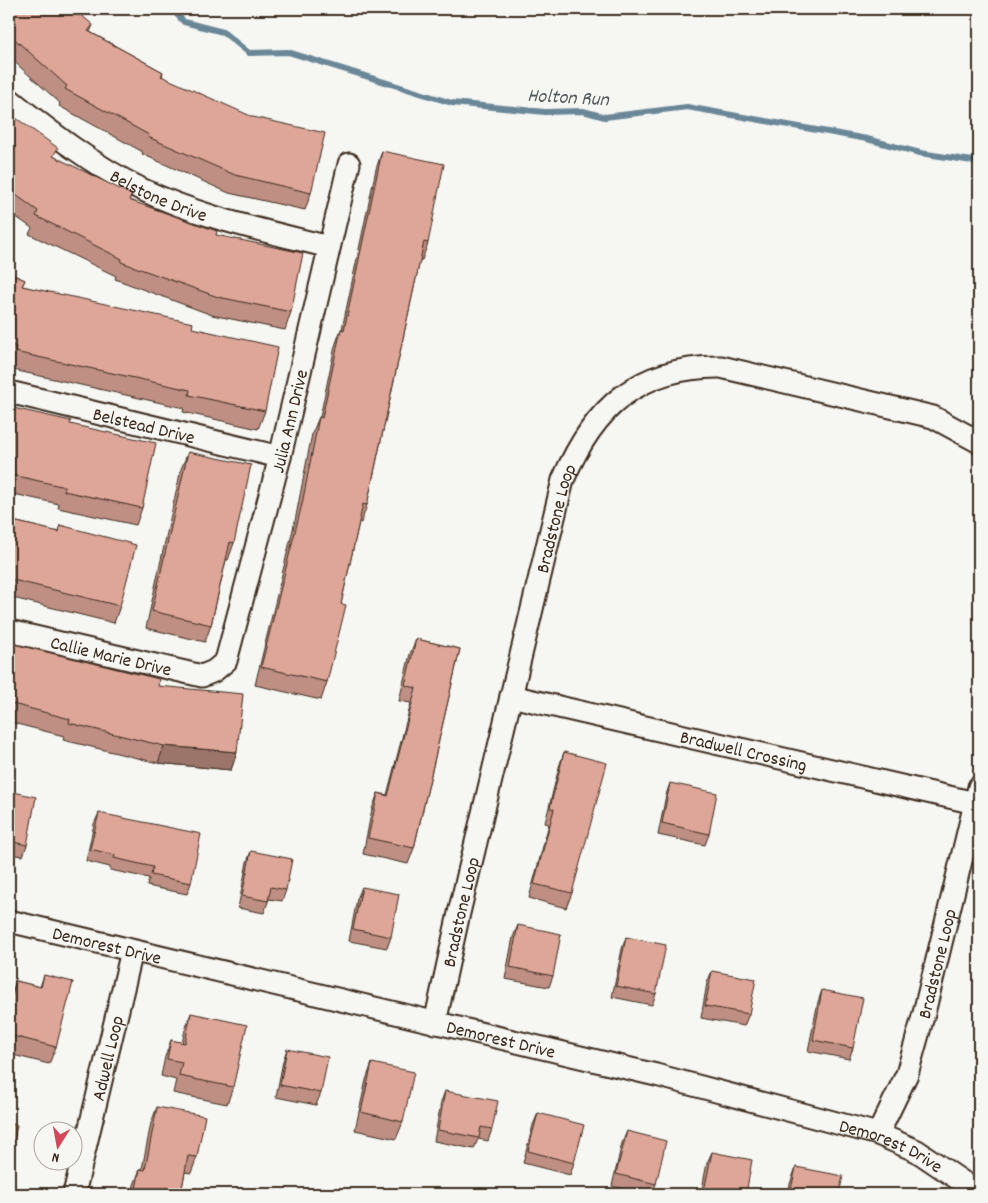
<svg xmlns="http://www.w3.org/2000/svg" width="988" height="1203" font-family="Dekko,sans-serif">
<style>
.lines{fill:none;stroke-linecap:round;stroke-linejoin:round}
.stream{stroke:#6a8798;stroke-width:6}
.street-casing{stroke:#3b2a1e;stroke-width:25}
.street{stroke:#f6f6f2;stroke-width:21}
.wall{fill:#bf8f83;stroke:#3b2a1e}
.shaded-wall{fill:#9b746a;stroke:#3b2a1e}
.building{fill:#dea698;stroke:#3b2a1e}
.labels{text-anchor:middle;stroke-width:4.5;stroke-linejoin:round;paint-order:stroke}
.street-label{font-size:19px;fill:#3b2a1e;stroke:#f6f6f2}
.water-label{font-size:20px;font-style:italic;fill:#52585b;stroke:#f6f6f2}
</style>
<rect width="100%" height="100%" fill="#f6f6f2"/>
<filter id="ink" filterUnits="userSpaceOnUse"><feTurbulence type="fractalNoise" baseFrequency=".02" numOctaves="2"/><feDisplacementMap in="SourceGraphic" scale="10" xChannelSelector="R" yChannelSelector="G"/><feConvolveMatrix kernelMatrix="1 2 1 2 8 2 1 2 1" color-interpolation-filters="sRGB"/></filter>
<g filter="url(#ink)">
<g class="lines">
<path class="stream" d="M 172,9 L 184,22 L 223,32 L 249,53 L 288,52 L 452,103 L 545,112 L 583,111 L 605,117 L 687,107 L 867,139 L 920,153 L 979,162"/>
<g class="street-casing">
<g id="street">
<path id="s1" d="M 9,99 C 50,132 93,165 141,189 C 199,217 266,231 329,247"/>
<path id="s2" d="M 9,392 L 280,457"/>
<path id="s3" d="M 9,631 L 202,676 L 214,671 L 226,661 L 280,457 L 349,164"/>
<path id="s4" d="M 511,696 L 975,803"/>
<path id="s5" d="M 9,921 L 656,1075 L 878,1134 L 917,1151 L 979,1193"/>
<path id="s6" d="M 435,1023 L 459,913 L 563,480 C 594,407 639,366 721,367 L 933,417 L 979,442"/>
<path id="s7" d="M 878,1134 L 907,1074 L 924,1013 L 979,787"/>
<path id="s8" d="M 74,1194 L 132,951"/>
</g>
</g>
<use href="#street" class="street"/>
</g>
<path class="wall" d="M 9,9 L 93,25 L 90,32 L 163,72 L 162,76 L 311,193 L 305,210 L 229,193 L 142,154 L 143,152 L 59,106 L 60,103 L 9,57 Z
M 9,113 L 55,157 L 130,200 L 291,312 L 285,330 L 212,315 L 115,279 L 116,276 L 29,234 L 32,228 L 9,212 Z
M 382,151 L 428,243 L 422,260 L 420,260 L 405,329 L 367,505 L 361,523 L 359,522 L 341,604 L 327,682 L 321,700 L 255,685 L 295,521 L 312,434 L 319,417 L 320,417 L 335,346 L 341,329 L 342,329 L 376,169 Z
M 9,273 L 25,280 L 22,286 L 192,328 L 265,411 L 258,429 L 183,412 L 184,408 L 9,369 L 10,364 L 9,364 Z
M 9,407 L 70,424 L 142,508 L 136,525 L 58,508 L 59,504 L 9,493 Z
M 188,452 L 234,543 L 228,560 L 226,560 L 211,625 L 205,642 L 146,628 L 181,469 Z
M 9,520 L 58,532 L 60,525 L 120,606 L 114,623 L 9,597 Z
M 416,639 L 460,649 L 414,848 L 408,864 L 363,854 L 372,809 L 378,793 L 387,795 L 411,703 L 399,701 L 410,654 Z
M 9,643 L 158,686 L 237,752 L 231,770 L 158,763 L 63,740 L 64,736 L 9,722 Z
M 564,752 L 572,893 L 566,908 L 529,898 L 549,824 L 545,823 L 559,767 Z
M 670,783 L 709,834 L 705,845 L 658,835 L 666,795 Z
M 9,791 L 27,845 L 23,856 L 9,854 Z
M 99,813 L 191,883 L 187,894 L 147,886 L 149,878 L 110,870 L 110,867 L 86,861 L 94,824 Z
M 251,851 L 286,890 L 282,901 L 269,899 L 264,913 L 238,908 L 247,862 Z
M 362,887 L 391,937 L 387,948 L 349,941 L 357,899 Z
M 518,925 L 553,976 L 549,987 L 505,979 L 513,937 Z
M 626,937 L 656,994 L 652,1005 L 612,997 L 622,949 Z
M 712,971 L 749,1014 L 744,1026 L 701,1018 L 707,983 Z
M 44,975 L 56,1047 L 49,1064 L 9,1054 L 9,1000 L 16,981 L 40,987 Z
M 822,990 L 853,1048 L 849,1059 L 808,1051 L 818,1002 Z
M 191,1013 L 233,1087 L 227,1104 L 173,1093 L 176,1080 L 161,1076 L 165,1057 L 171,1040 L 182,1043 L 185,1030 Z
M 287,1049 L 321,1093 L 316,1105 L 276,1097 L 283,1061 Z
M 372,1063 L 403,1122 L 396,1139 L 355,1130 L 366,1080 Z
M 445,1091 L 492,1129 L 488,1141 L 478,1139 L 474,1149 L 434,1141 L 441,1102 Z
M 157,1107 L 197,1157 L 191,1173 L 185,1172 L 181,1193 L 186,1194 L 132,1194 L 134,1185 L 140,1169 L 142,1169 L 151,1123 Z
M 538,1113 L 574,1163 L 570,1175 L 523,1163 L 533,1125 Z
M 627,1131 L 656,1184 L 652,1194 L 647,1194 L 612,1186 L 622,1143 Z
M 712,1152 L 746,1194 L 701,1194 L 707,1163 Z
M 796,1167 L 839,1194 L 788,1194 L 790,1184 Z"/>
<path class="shaded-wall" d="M 164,746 L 237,752 L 231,770 L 158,763 Z"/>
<path class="building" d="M 9,9 L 74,9 L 93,25 L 88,31 L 163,72 L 161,76 L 253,117 L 325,133 L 311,193 L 235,175 L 148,137 L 149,135 L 65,89 L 67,86 L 9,34 Z
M 9,113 L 58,148 L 53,156 L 132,195 L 129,200 L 217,231 L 216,235 L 303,253 L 291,312 L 218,297 L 121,262 L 122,259 L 36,216 L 38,211 L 9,190 Z
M 382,151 L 444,164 L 428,243 L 424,242 L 405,329 L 367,505 L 363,504 L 341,604 L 346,605 L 327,682 L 261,667 L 302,504 L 319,417 L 322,418 L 341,329 L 344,330 Z
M 9,273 L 25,280 L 22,286 L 193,323 L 192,328 L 278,347 L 265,411 L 189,395 L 190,390 L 15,352 L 16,347 L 9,344 Z
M 9,407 L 71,421 L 70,424 L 156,443 L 142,508 L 64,491 L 65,487 L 9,474 Z
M 188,452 L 251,465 L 234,543 L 230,542 L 211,625 L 152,611 Z
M 9,520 L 59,532 L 60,525 L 136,545 L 120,606 L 9,579 Z
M 416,639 L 460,649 L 414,848 L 368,838 L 378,793 L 388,796 L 416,688 L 405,685 Z
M 9,643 L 159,679 L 158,686 L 243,694 L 237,752 L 164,746 L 69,723 L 70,719 L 9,703 Z
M 564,752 L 607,763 L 572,893 L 534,884 L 554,809 L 550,808 Z
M 670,783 L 717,793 L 709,834 L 662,823 Z
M 9,791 L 36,797 L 27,845 L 9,841 Z
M 99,813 L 201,834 L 191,883 L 151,875 L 153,867 L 114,858 L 115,855 L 90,849 Z
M 251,851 L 292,859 L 286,890 L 271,887 L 268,901 L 242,896 Z
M 362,887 L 399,894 L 391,937 L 353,929 Z
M 518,925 L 561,934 L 553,976 L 510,967 Z
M 626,937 L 666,945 L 656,994 L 616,986 Z
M 712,971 L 756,979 L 749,1014 L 705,1006 Z
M 44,975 L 73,982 L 56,1047 L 9,1035 L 9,1007 L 16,981 L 41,987 Z
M 822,990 L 863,998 L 853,1048 L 813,1040 Z
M 191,1013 L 247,1025 L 233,1087 L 179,1076 L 182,1062 L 167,1059 L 171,1040 L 185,1043 Z
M 287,1049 L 328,1057 L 321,1093 L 280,1085 Z
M 372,1063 L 414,1072 L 403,1122 L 361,1112 Z
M 445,1091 L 498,1101 L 492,1129 L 481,1127 L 479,1138 L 438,1130 Z
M 157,1107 L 205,1116 L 197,1157 L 188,1156 L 181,1193 L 186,1194 L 135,1194 L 140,1169 L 145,1170 Z
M 538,1113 L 584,1125 L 574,1163 L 528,1151 Z
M 9,1123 L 17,1125 L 9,1165 Z
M 627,1131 L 666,1141 L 656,1184 L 616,1174 Z
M 712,1152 L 752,1160 L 746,1194 L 723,1194 L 704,1191 Z
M 796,1167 L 843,1176 L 839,1194 L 790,1194 Z"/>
</g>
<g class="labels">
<g class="street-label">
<text dy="7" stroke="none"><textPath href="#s1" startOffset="179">Belstone Drive</textPath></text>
<text dy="7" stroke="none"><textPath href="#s3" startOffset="475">Julia Ann Drive</textPath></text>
<text dy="7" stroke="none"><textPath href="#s2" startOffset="139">Belstead Drive</textPath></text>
<text dy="7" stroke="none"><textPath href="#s6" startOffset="519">Bradstone Loop</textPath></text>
<text dy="7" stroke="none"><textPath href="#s3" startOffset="105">Callie Marie Drive</textPath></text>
<text dy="7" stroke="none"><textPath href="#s4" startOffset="239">Bradwell Crossing</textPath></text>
<text dy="7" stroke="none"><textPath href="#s6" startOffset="114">Bradstone Loop</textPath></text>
<text dy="7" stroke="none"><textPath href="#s5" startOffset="101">Demorest Drive</textPath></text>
<text dy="7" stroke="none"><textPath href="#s7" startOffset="181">Bradstone Loop</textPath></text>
<text dy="7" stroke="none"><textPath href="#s5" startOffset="506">Demorest Drive</textPath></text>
<text dy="7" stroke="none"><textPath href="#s8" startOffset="140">Adwell Loop</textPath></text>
<text dy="7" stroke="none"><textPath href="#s5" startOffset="911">Demorest Drive</textPath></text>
</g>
<g class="water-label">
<text transform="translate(568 96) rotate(3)" y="7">Holton Run</text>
</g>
</g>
<rect width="988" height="1203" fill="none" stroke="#f6f6f2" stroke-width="30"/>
<rect x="15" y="15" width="958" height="1173" fill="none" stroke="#3b2a1e" stroke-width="2" filter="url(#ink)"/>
<g transform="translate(58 1146) rotate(191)"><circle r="24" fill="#f6f6f2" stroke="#aba49d"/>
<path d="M0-4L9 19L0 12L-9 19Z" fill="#d1495b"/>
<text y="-8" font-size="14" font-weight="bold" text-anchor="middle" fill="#3b2a1e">N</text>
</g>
</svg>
